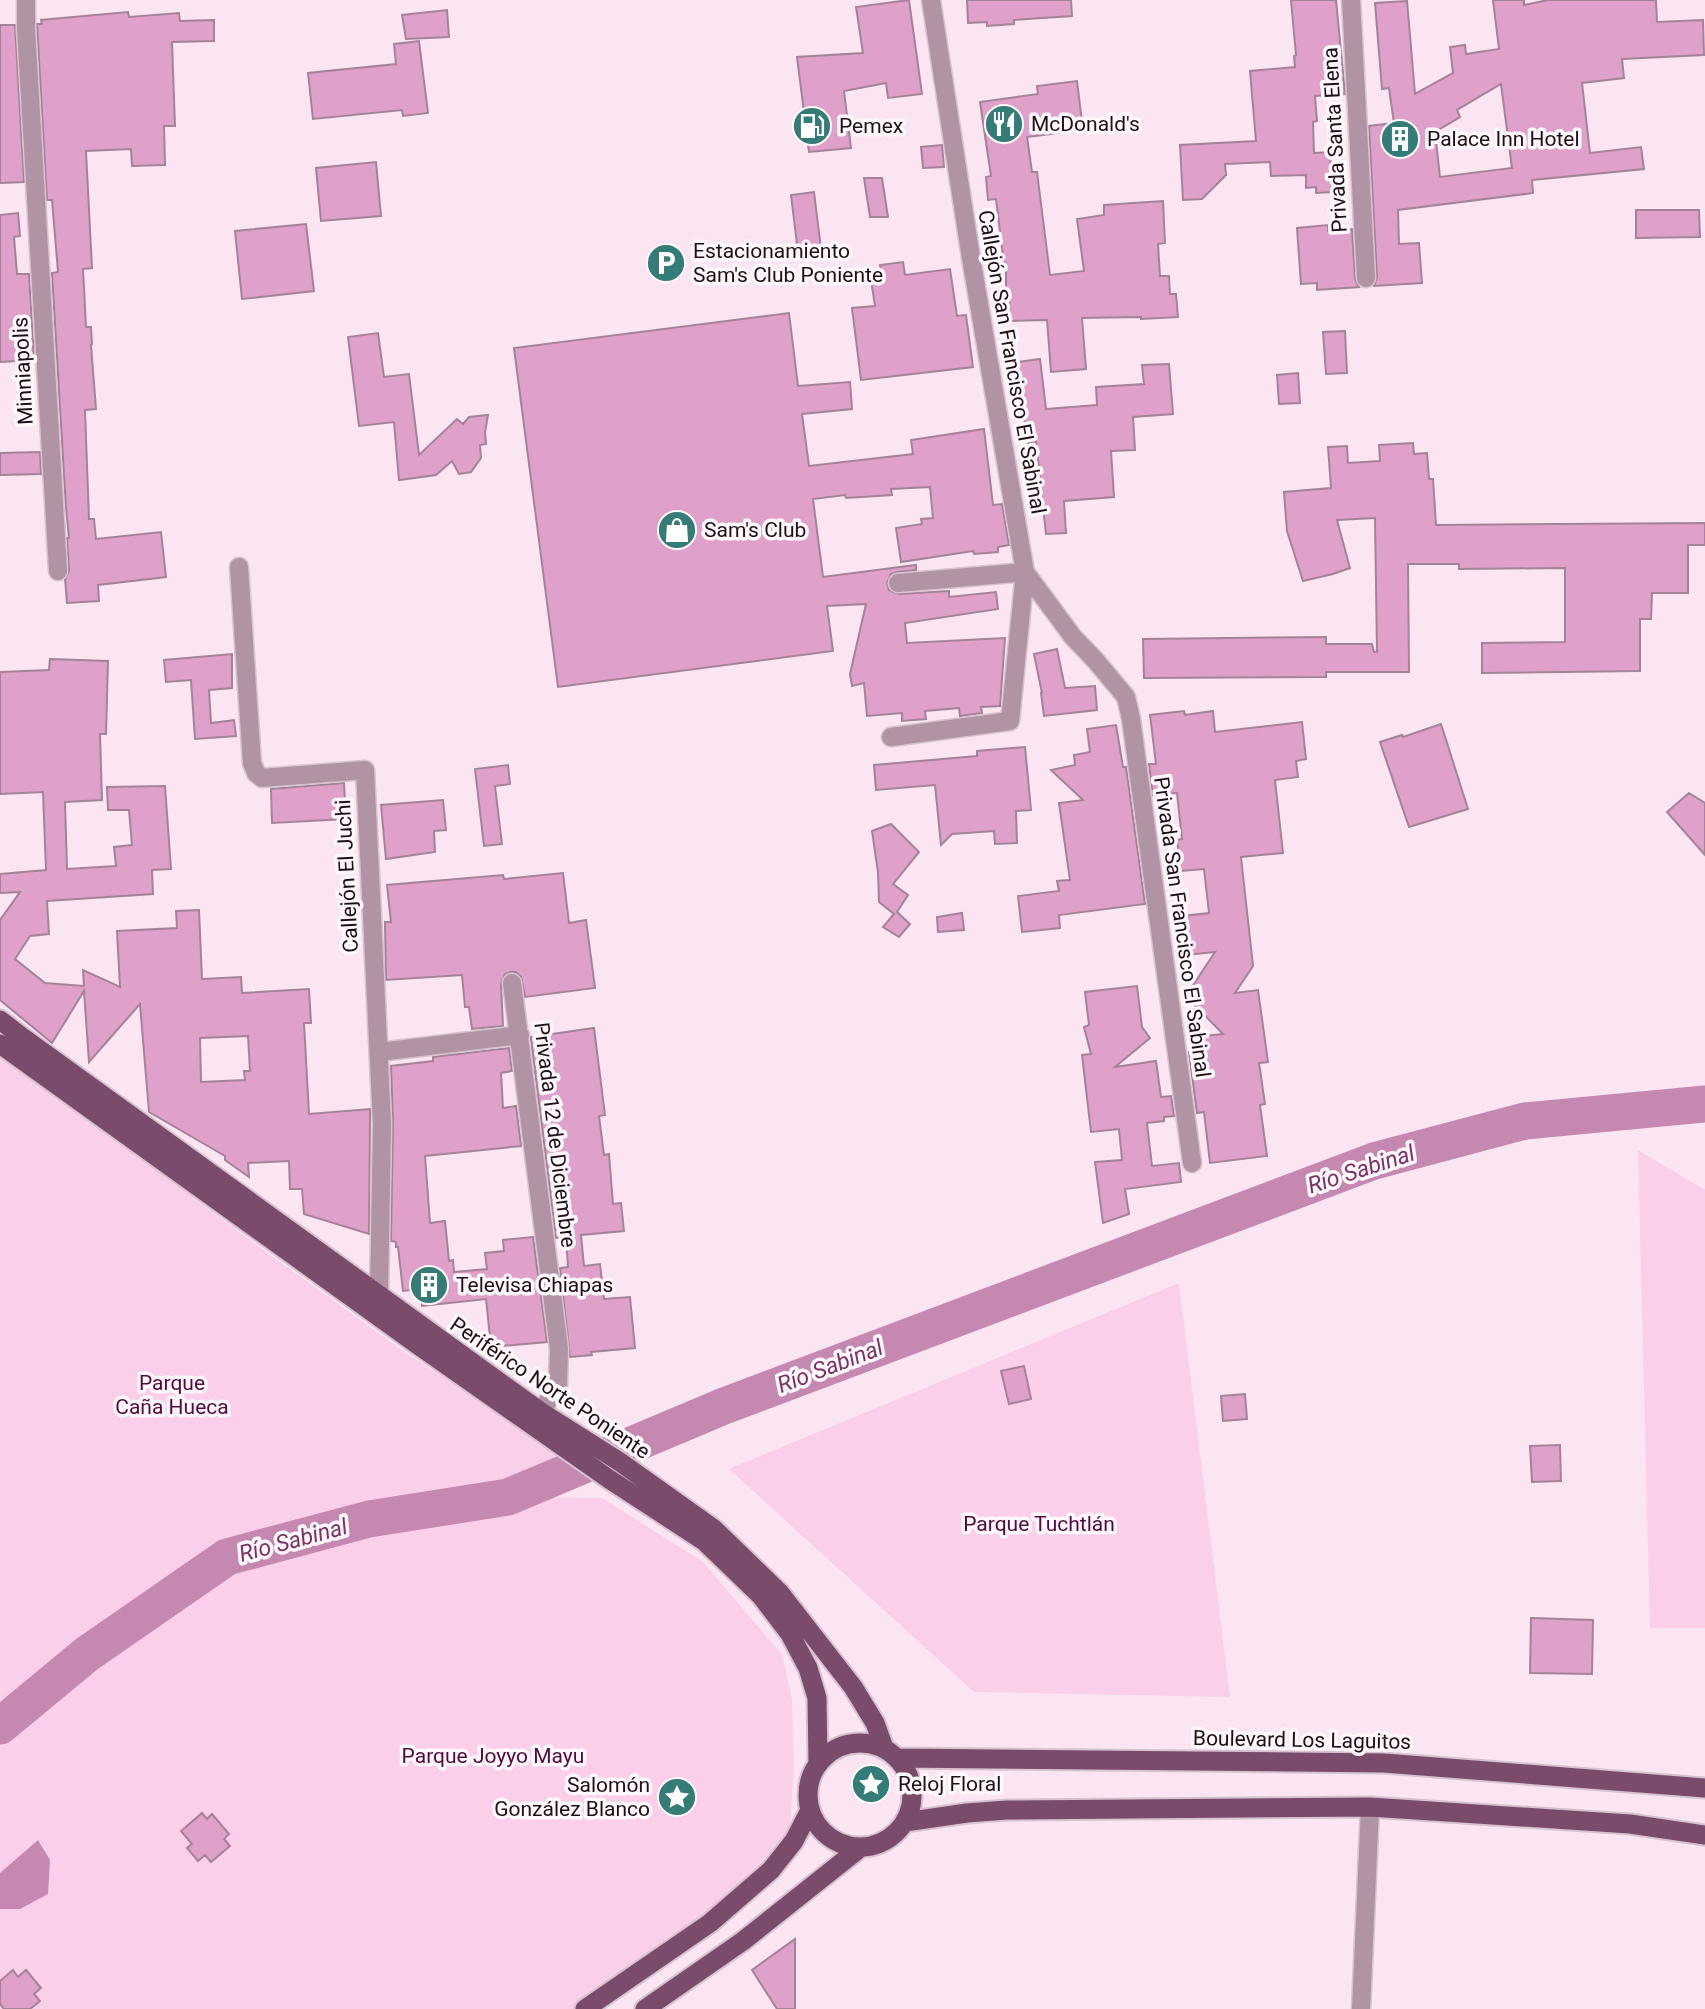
<svg xmlns="http://www.w3.org/2000/svg" width="1705" height="2009" font-family="Roboto,sans-serif">
<style>
.green{fill:#fbceea}
.water{fill:#c589b1}
.lines{fill:none;stroke-linecap:round;stroke-linejoin:round}
.river{stroke:#c589b1;stroke-width:37}
.building{fill:#dfa1ca;stroke:#a48398;stroke-width:2;fill-rule:evenodd}
.minor-casing{stroke:#d7c3d0;stroke-width:21}
.primary-casing{stroke:#d7c3d0;stroke-width:23}
.minor{stroke:#b094a5;stroke-width:18}
.primary{stroke:#7a4b6b;stroke-width:19}
.labels{text-anchor:middle;stroke-width:7;stroke-linejoin:round;paint-order:stroke}
.poi-label{font-size:21px;fill:#1d1119;stroke:#fff7fc;text-anchor:start}
.street-label{font-size:21px;fill:#1d1119;stroke:#fff7fc}
.park-label{font-size:21px;fill:#530941;stroke:#fff7fc}
.water-label{font-size:23px;font-style:italic;fill:#7b3266;stroke:#fff7fc}
</style>
<rect width="100%" height="100%" fill="#fbe5f3"/>
<path class="green" d="M 0,1053 L 258,1246 L 406,1353 L 567,1458 L 578,1468 L 510,1497 L 602,1498 L 703,1562 L 782,1655 L 792,1699 L 794,1767 L 790,1831 L 719,1906 L 575,2009 L 0,2009 Z
M 1638,1150 L 1705,1190 L 1705,1628 L 1650,1628 Z
M 1179,1283 L 1230,1697 L 974,1692 L 729,1469 Z"/>
<path class="water" d="M 38,1840 L 50,1860 L 48,1894 L 20,1909 L 0,1909 L 0,1873 Z"/>
<g class="lines">
<path class="river" d="M 0,1726 L 87,1654 L 227,1557 L 369,1519 L 508,1497 L 724,1406 L 1374,1161 L 1525,1121 L 1705,1104"/>
</g>
<path class="building" d="M 909,0 L 922,94 L 888,98 L 886,83 L 844,91 L 851,148 L 809,152 L 797,57 L 863,53 L 856,7 Z
M 967,0 L 1071,0 L 1072,16 L 1014,20 L 1014,24 L 987,26 L 987,22 L 968,23 Z
M 1291,0 L 1336,0 L 1345,94 L 1315,96 L 1317,121 L 1313,122 L 1314,153 L 1330,152 L 1332,192 L 1316,193 L 1316,187 L 1306,188 L 1306,175 L 1271,176 L 1270,162 L 1225,164 L 1226,175 L 1202,199 L 1183,200 L 1180,145 L 1256,141 L 1250,71 L 1295,67 L 1294,56 L 1296,55 Z
M 1493,0 L 1524,0 L 1524,5 L 1548,0 L 1656,0 L 1657,22 L 1703,20 L 1704,55 L 1622,59 L 1624,78 L 1582,83 L 1590,153 L 1641,147 L 1644,169 L 1532,180 L 1533,193 L 1398,210 L 1399,244 L 1419,243 L 1422,283 L 1374,286 L 1377,277 L 1369,126 L 1394,123 L 1389,88 L 1382,89 L 1375,3 L 1407,1 L 1415,94 L 1453,73 L 1450,47 L 1465,45 L 1466,54 L 1499,49 ZM 1501,84 L 1512,168 L 1440,177 L 1435,132 L 1460,117 L 1457,110 Z
M 447,10 L 449,37 L 406,39 L 402,15 Z
M 128,12 L 129,17 L 179,13 L 180,21 L 214,20 L 214,41 L 172,42 L 175,126 L 164,126 L 165,165 L 132,166 L 131,149 L 86,151 L 92,268 L 83,269 L 86,327 L 91,327 L 92,344 L 91,345 L 96,409 L 85,410 L 89,519 L 94,519 L 96,539 L 161,532 L 166,577 L 98,585 L 99,601 L 67,603 L 65,579 L 69,571 L 67,538 L 69,538 L 66,508 L 52,273 L 58,272 L 52,200 L 47,200 L 37,24 L 42,24 L 41,20 Z
M 0,25 L 15,25 L 24,182 L 0,183 Z
M 419,41 L 428,113 L 403,116 L 402,110 L 313,119 L 308,73 L 396,64 L 394,44 Z
M 1077,81 L 1083,130 L 1027,137 L 1032,172 L 1037,172 L 1050,275 L 1084,271 L 1077,219 L 1104,215 L 1104,205 L 1163,201 L 1165,243 L 1158,244 L 1160,276 L 1169,276 L 1170,294 L 1176,294 L 1178,317 L 1141,319 L 1141,317 L 1082,318 L 1086,369 L 1051,372 L 1047,320 L 1010,321 L 1009,292 L 1006,292 L 1006,263 L 1004,264 L 996,199 L 988,200 L 986,177 L 991,176 L 980,102 L 1038,94 L 1037,86 Z
M 942,145 L 944,167 L 923,168 L 921,147 Z
M 376,162 L 381,216 L 321,221 L 316,168 Z
M 864,178 L 882,178 L 888,217 L 870,217 Z
M 814,192 L 821,249 L 798,252 L 791,195 Z
M 1636,210 L 1699,210 L 1700,237 L 1636,238 Z
M 18,213 L 20,236 L 14,237 L 17,274 L 29,274 L 34,360 L 0,362 L 0,215 Z
M 306,224 L 314,291 L 242,299 L 235,231 Z
M 1328,225 L 1328,231 L 1352,229 L 1355,279 L 1359,287 L 1317,290 L 1317,283 L 1301,284 L 1297,228 Z
M 903,262 L 905,275 L 950,269 L 957,316 L 966,315 L 973,367 L 861,380 L 852,308 L 875,306 L 871,280 L 882,279 L 880,265 Z
M 789,313 L 798,386 L 850,382 L 852,409 L 802,414 L 809,466 L 913,454 L 911,440 L 984,429 L 993,505 L 1002,504 L 1009,545 L 998,547 L 998,552 L 974,554 L 973,551 L 901,562 L 896,528 L 922,524 L 921,519 L 933,518 L 930,487 L 891,489 L 892,495 L 846,498 L 845,495 L 813,499 L 823,577 L 916,565 L 916,570 L 897,572 L 891,574 L 887,583 L 889,590 L 899,594 L 949,591 L 949,597 L 996,592 L 998,609 L 905,623 L 907,643 L 1005,638 L 1000,706 L 981,707 L 982,713 L 960,716 L 959,708 L 925,711 L 926,719 L 902,721 L 902,713 L 867,716 L 864,683 L 852,686 L 850,674 L 866,604 L 827,606 L 833,651 L 558,687 L 514,348 Z
M 1345,331 L 1347,373 L 1326,374 L 1323,332 Z
M 378,333 L 384,377 L 409,374 L 419,455 L 457,419 L 463,424 L 469,417 L 488,415 L 485,432 L 486,444 L 480,445 L 481,458 L 471,472 L 459,474 L 452,461 L 436,475 L 399,480 L 394,422 L 359,426 L 348,337 Z
M 1040,359 L 1046,409 L 1097,405 L 1096,387 L 1144,384 L 1142,365 L 1169,364 L 1173,414 L 1133,417 L 1135,450 L 1111,451 L 1114,497 L 1064,501 L 1066,533 L 1046,534 L 1036,441 L 1028,443 L 1019,386 L 1013,386 L 1010,363 Z
M 1298,373 L 1300,403 L 1279,404 L 1277,375 Z
M 1413,443 L 1414,454 L 1427,453 L 1429,479 L 1433,479 L 1436,525 L 1705,523 L 1705,545 L 1688,545 L 1688,593 L 1652,593 L 1651,619 L 1640,619 L 1640,671 L 1482,673 L 1482,643 L 1565,642 L 1565,568 L 1459,569 L 1459,564 L 1408,564 L 1409,672 L 1326,672 L 1326,677 L 1144,678 L 1143,639 L 1326,637 L 1326,644 L 1372,644 L 1374,652 L 1377,652 L 1375,518 L 1337,520 L 1350,568 L 1333,574 L 1303,581 L 1287,531 L 1284,492 L 1331,488 L 1328,447 L 1347,446 L 1348,463 L 1380,461 L 1379,445 Z
M 40,452 L 41,474 L 0,475 L 0,453 Z
M 1057,649 L 1065,688 L 1095,686 L 1097,710 L 1044,716 L 1041,693 L 1042,693 L 1034,654 Z
M 232,654 L 232,688 L 209,690 L 211,723 L 234,720 L 236,736 L 195,739 L 191,680 L 166,682 L 164,660 Z
M 50,659 L 108,661 L 106,734 L 100,734 L 102,800 L 65,802 L 67,869 L 116,866 L 114,847 L 132,845 L 129,810 L 108,810 L 107,787 L 165,786 L 171,869 L 152,870 L 153,894 L 47,901 L 49,934 L 30,936 L 15,959 L 45,983 L 84,986 L 83,970 L 120,987 L 117,931 L 177,928 L 176,911 L 199,910 L 202,979 L 241,977 L 242,993 L 309,989 L 311,1023 L 304,1023 L 309,1114 L 370,1109 L 369,1234 L 304,1214 L 302,1189 L 290,1189 L 289,1161 L 248,1163 L 249,1177 L 225,1160 L 225,1156 L 149,1112 L 140,1004 L 89,1062 L 84,991 L 52,1043 L 0,1000 L 0,920 L 20,892 L 0,893 L 0,874 L 46,870 L 43,792 L 0,794 L 0,672 L 49,670 ZM 248,1036 L 250,1071 L 244,1071 L 245,1080 L 201,1082 L 200,1038 Z
M 1184,711 L 1185,715 L 1213,711 L 1215,732 L 1302,722 L 1306,759 L 1296,761 L 1298,777 L 1275,780 L 1283,853 L 1241,857 L 1253,966 L 1235,993 L 1258,990 L 1268,1062 L 1259,1063 L 1265,1104 L 1260,1105 L 1267,1156 L 1210,1163 L 1204,1112 L 1197,1113 L 1189,1052 L 1205,1050 L 1204,1036 L 1223,1034 L 1186,996 L 1215,952 L 1177,956 L 1173,917 L 1209,913 L 1204,869 L 1181,871 L 1177,840 L 1182,839 L 1177,793 L 1153,795 L 1149,764 L 1156,764 L 1150,715 Z
M 1441,724 L 1468,809 L 1409,827 L 1380,742 L 1402,735 L 1403,737 Z
M 1116,725 L 1123,767 L 1126,767 L 1145,904 L 1059,915 L 1060,928 L 1022,932 L 1018,896 L 1059,891 L 1057,881 L 1070,880 L 1059,803 L 1083,800 L 1051,770 L 1075,765 L 1074,755 L 1090,752 L 1087,729 Z
M 1025,747 L 1031,810 L 1016,811 L 1017,843 L 995,844 L 994,831 L 952,834 L 941,845 L 935,785 L 876,790 L 874,765 L 977,756 L 977,751 Z
M 508,765 L 510,784 L 495,786 L 502,844 L 484,846 L 475,769 Z
M 344,783 L 346,819 L 272,823 L 271,789 Z
M 1689,793 L 1705,803 L 1705,855 L 1667,812 Z
M 443,800 L 446,830 L 434,831 L 435,852 L 386,859 L 381,805 Z
M 891,824 L 919,852 L 893,884 L 908,895 L 897,912 L 910,924 L 899,937 L 883,927 L 894,914 L 879,902 L 878,872 L 872,831 Z
M 563,873 L 569,923 L 586,920 L 595,988 L 525,997 L 521,977 L 516,972 L 510,972 L 505,974 L 501,984 L 503,1026 L 472,1029 L 469,1007 L 465,1007 L 462,975 L 386,980 L 385,922 L 391,922 L 387,885 L 503,875 L 504,879 Z
M 962,913 L 964,930 L 938,932 L 937,917 Z
M 1137,986 L 1142,1027 L 1150,1038 L 1115,1067 L 1156,1061 L 1161,1097 L 1171,1096 L 1174,1116 L 1164,1117 L 1164,1121 L 1147,1123 L 1152,1166 L 1179,1163 L 1181,1182 L 1125,1189 L 1129,1214 L 1103,1223 L 1095,1162 L 1122,1160 L 1119,1129 L 1091,1132 L 1082,1055 L 1091,1054 L 1084,1027 L 1089,1025 L 1085,992 Z
M 594,1028 L 605,1115 L 599,1116 L 604,1155 L 609,1154 L 613,1204 L 621,1203 L 624,1231 L 581,1235 L 584,1266 L 600,1264 L 604,1299 L 630,1297 L 635,1348 L 591,1352 L 592,1355 L 570,1357 L 560,1268 L 568,1267 L 566,1237 L 556,1238 L 531,1039 L 531,1037 Z
M 509,1048 L 512,1071 L 501,1073 L 503,1108 L 516,1106 L 521,1146 L 425,1156 L 430,1223 L 445,1221 L 449,1261 L 453,1260 L 454,1272 L 487,1269 L 485,1253 L 504,1251 L 503,1240 L 533,1237 L 547,1342 L 491,1347 L 486,1299 L 422,1306 L 420,1289 L 403,1291 L 398,1247 L 396,1247 L 396,1242 L 391,1241 L 393,1123 L 391,1066 L 433,1061 L 433,1057 Z
M 1024,1366 L 1031,1399 L 1009,1404 L 1001,1371 Z
M 1245,1394 L 1247,1419 L 1223,1421 L 1221,1396 Z
M 1560,1445 L 1561,1481 L 1532,1482 L 1530,1446 Z
M 1531,1618 L 1593,1620 L 1592,1674 L 1530,1673 Z
M 202,1813 L 207,1819 L 212,1814 L 229,1834 L 224,1839 L 230,1846 L 211,1862 L 205,1855 L 198,1861 L 187,1848 L 192,1844 L 181,1831 Z
M 795,1939 L 795,2009 L 777,2009 L 752,1970 Z
M 13,1970 L 18,1977 L 26,1970 L 41,1988 L 34,1994 L 40,2001 L 30,2009 L 4,2009 L 0,2004 L 0,1981 Z"/>
<g class="lines">
<g class="minor-casing">
<path id="minor" d="M 26,0 L 26,29 L 58,571
M 931,0 L 971,258 L 1025,572 L 1073,637 L 1096,661 L 1126,697 L 1131,719 L 1192,1163
M 1351,0 L 1366,278
M 239,567 L 252,763 L 256,773 L 262,778 L 365,770 L 382,1124 L 379,1296
M 891,737 L 1010,721 L 1025,572 L 898,583
M 512,983 L 559,1349 L 558,1385 L 541,1412
M 379,1052 L 520,1035
M 1361,2009 L 1370,1807"/>
</g>
<g class="primary-casing">
<path id="primary" d="M 0,1020 L 22,1037 L 541,1412 L 620,1462 L 714,1529 L 780,1593 L 853,1687 L 875,1723 L 884,1748
M 0,1044 L 418,1345 L 609,1479 L 704,1541 L 761,1596 L 790,1634 L 808,1668 L 817,1698 L 818,1763
M808 1795a52 52 0 1 1 104 0a52 52 0 1 1-104 0Z
M 898,1758 L 1384,1763 L 1705,1788
M 905,1822 L 967,1813 L 1007,1810 L 1370,1807 L 1630,1824 L 1705,1835
M 585,2009 L 710,1923 L 771,1870 L 794,1841 L 810,1810
M 645,2009 L 743,1941 L 860,1848"/>
</g>
<use href="#minor" class="minor"/>
<use href="#primary" class="primary"/>
</g>
<defs>
<g id="restaurant-disc" transform="scale(2.0125)"><circle r="9.5" fill="#347c78" stroke="#fff7fc"/><path d="M-5-6h1v4h1v-4h1v4h1v-4h1v5L-1.5 .5V6h-2V.5L-5-1ZM5-6V6H3V1.5H1.5Q1.5-4 5-6Z" fill="#fff"/></g>
<g id="fuel-disc" transform="scale(2.0125)"><circle r="9.5" fill="#347c78" stroke="#fff7fc"/><path d="M-5.5-6h7V0h2V4h1.3V-2.5L3-4.5l.8-.8L6-3V5H2.5V1h-1V6h-7ZM-4.2-4.7v3.2H.2V-4.7Z" fill="#fff"/></g>
<g id="building-disc" transform="scale(2.0125)"><circle r="9.5" fill="#347c78" stroke="#fff7fc"/><path d="M-4-6H4V6H1V3H-1V6H-4ZM-2.5-4.3h1.7v1.8h-1.7ZM.8-4.3h1.7v1.8H.8ZM-2.5-1h1.7V.8h-1.7ZM.8-1h1.7V.8H.8Z" fill="#fff"/></g>
<g id="parking-disc" transform="scale(2.0125)"><circle r="9.5" fill="#347c78" stroke="#fff7fc"/><path d="M-3.5-5.5H1a3.5 3.5 0 0 1 0 7H-1V5.5H-3.5ZM-1-3.4V-.6H.8a1.4 1.4 0 0 0 0-2.8Z" fill="#fff"/></g>
<g id="shop-disc" transform="scale(2.0125)"><circle r="9.5" fill="#347c78" stroke="#fff7fc"/><path d="M-5-2.5h2.3a2.7 3.5 0 0 1 5.4 0H5L5.5 6h-11ZM-1.5-2.5h3a1.5 2.3 0 0 0-3 0Z" fill="#fff"/></g>
<g id="sight-disc" transform="scale(2.0125)"><circle r="9.5" fill="#347c78" stroke="#fff7fc"/><path d="M0-6L1.8-2.2L6-1.7L2.9 1.2L3.7 5.4L0 3.3L-3.7 5.4L-2.9 1.2L-6-1.7L-1.8-2.2Z" fill="#fff"/></g>
</defs>
<g fill-rule="evenodd">
<use href="#restaurant-disc" x="1004" y="124"/>
<use href="#fuel-disc" x="812" y="126"/>
<use href="#building-disc" x="1400" y="139"/>
<use href="#parking-disc" x="666" y="263"/>
<use href="#shop-disc" x="677" y="530"/>
<use href="#building-disc" x="429" y="1285"/>
<use href="#sight-disc" x="871" y="1784"/>
<use href="#sight-disc" x="677" y="1797"/>
</g>
<g class="labels">
<g class="poi-label">
<text x="1031" y="131">McDonald's</text>
<text x="839" y="133">Pemex</text>
<text x="1427" y="146">Palace Inn Hotel</text>
<text x="693" y="258">Estacionamiento<tspan x="693" dy="24">Sam's Club Poniente</tspan></text>
<text x="704" y="537">Sam's Club</text>
<text x="456" y="1292">Televisa Chiapas</text>
<text x="898" y="1791">Reloj Floral</text>
<text x="650" y="1792" text-anchor="end">Salomón<tspan x="650" dy="24">González Blanco</tspan></text>
</g>
<g class="street-label">
<text transform="translate(1335 140) rotate(-93)" y="7">Privada Santa Elena</text>
<text transform="translate(1012 362) rotate(80)" y="7">Callejón San Francisco El Sabinal</text>
<text transform="translate(23 371) rotate(-93)" y="7">Minniapolis</text>
<text transform="translate(347 876) rotate(-93)" y="7">Callejón El Juchi</text>
<text transform="translate(1182 927) rotate(82)" y="7">Privada San Francisco El Sabinal</text>
<text transform="translate(555 1135) rotate(83)" y="7">Privada 12 de Diciembre</text>
<text transform="translate(550 1388) rotate(34)" y="7">Periférico Norte Poniente</text>
<text transform="translate(1302 1740) rotate(1)" y="7">Boulevard Los Laguitos</text>
</g>
<g class="park-label">
<text x="172" y="1390">Parque<tspan x="172" dy="24">Caña Hueca</tspan></text>
<text x="1039" y="1531">Parque Tuchtlán</text>
<text x="493" y="1763">Parque Joyyo Mayu</text>
</g>
<g class="water-label">
<text transform="translate(1361 1169) rotate(-18)" y="8">Río Sabinal</text>
<text transform="translate(830 1366) rotate(-21)" y="8">Río Sabinal</text>
<text transform="translate(293 1540) rotate(-15)" y="8">Río Sabinal</text>
</g>
</g>
</svg>
